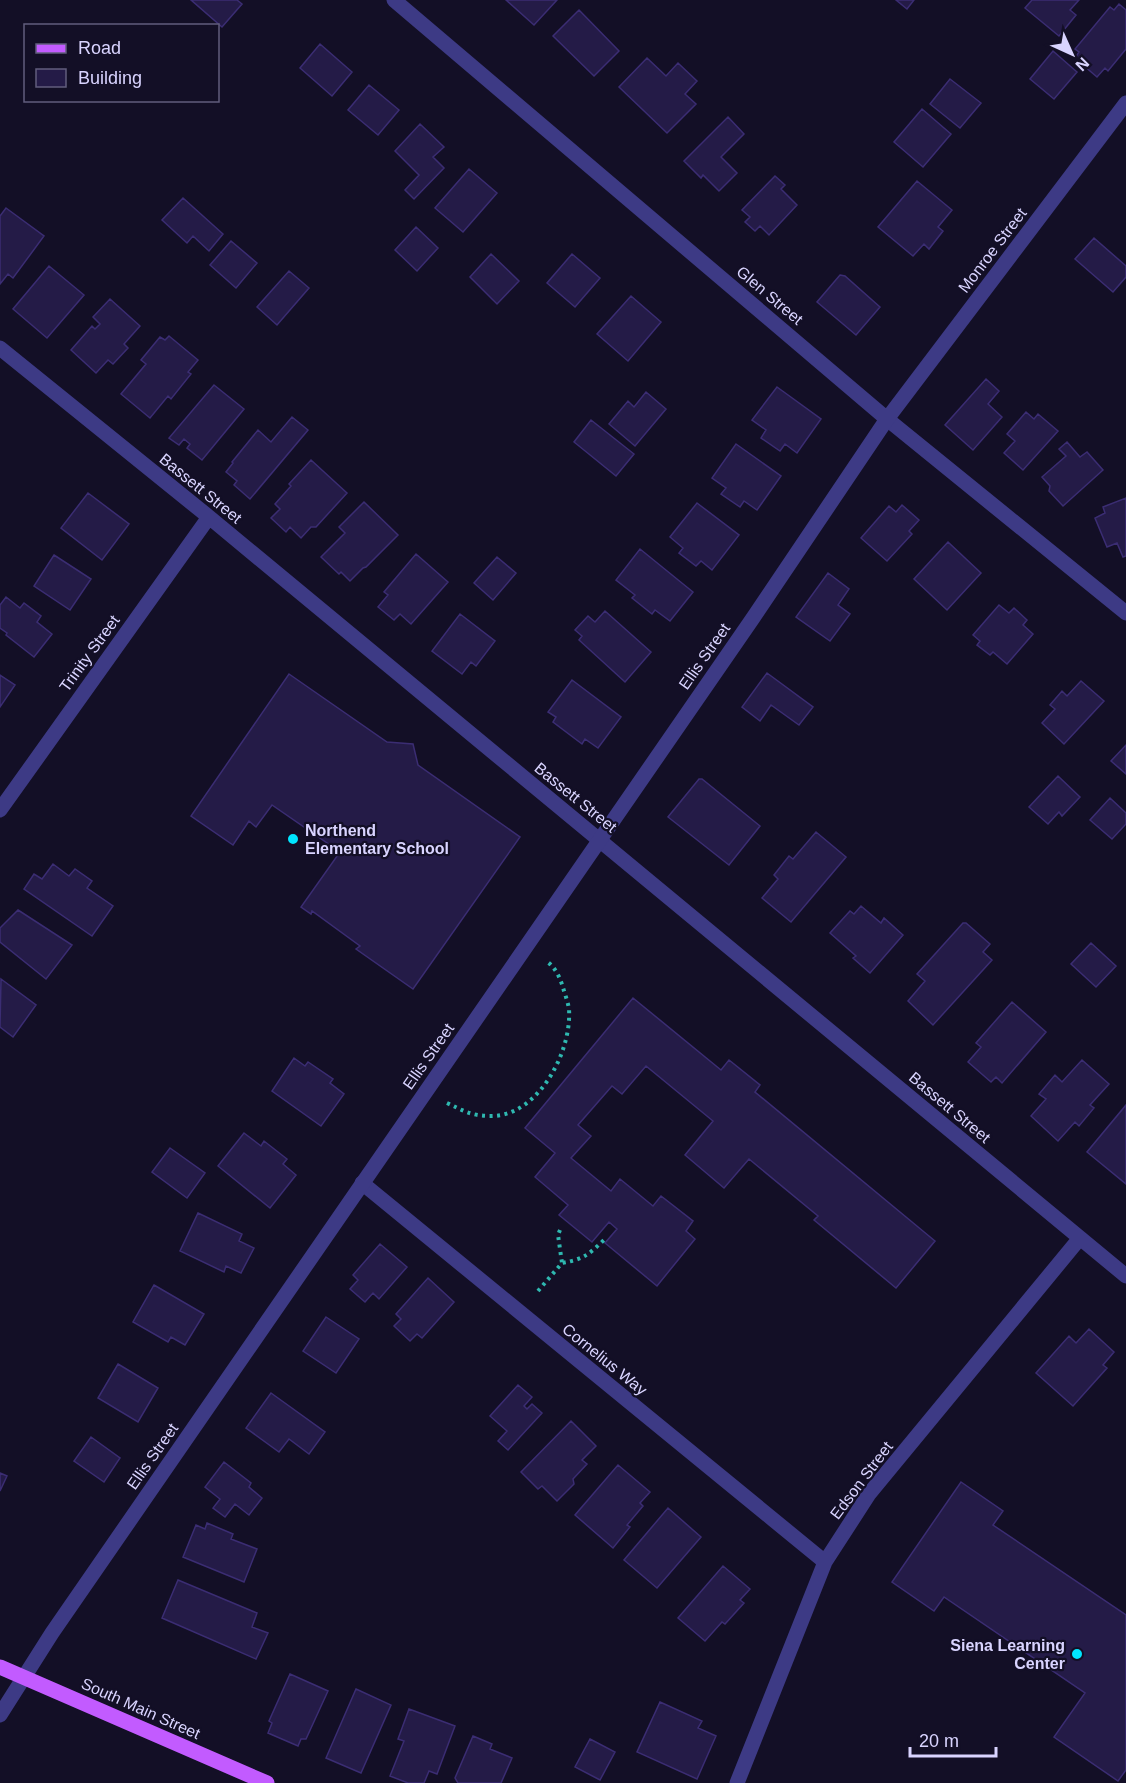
<svg xmlns="http://www.w3.org/2000/svg" width="1126" height="1783" font-family="Arial,sans-serif">
<style>
.building{fill:#241b47;stroke:#3b2d73;stroke-width:1.5}
.lines{fill:none;stroke-linecap:round;stroke-linejoin:round}
.path{stroke:#2fb8b0;stroke-width:4;stroke-dasharray:3 4.5;stroke-linecap:butt}
.minor{stroke:#3d3a85;stroke-width:15}
.tertiary{stroke:#3d3a85;stroke-width:15}
.primary{stroke:#c25bff;stroke-width:15}
.poi-dot{fill:#00e5ff;stroke:#130f26;stroke-width:2}
.labels{text-anchor:middle;stroke-width:4.5;stroke-linejoin:round;paint-order:stroke}
.street-label{font-size:16px;fill:#d9d4ff;stroke:#130f26}
.poi-label{font-size:16px;font-weight:bold;fill:#d9d4ff;stroke:#130f26;text-anchor:start}
</style>
<rect width="100%" height="100%" fill="#130f26"/>
<path class="building" d="M 191,0 L 237,0 L 242,4 L 222,27 Z
M 506,0 L 557,0 L 534,25 Z
M 896,0 L 914,0 L 907,9 Z
M 1032,0 L 1079,0 L 1070,10 L 1076,15 L 1059,36 L 1025,8 Z
M 1119,4 L 1126,10 L 1126,49 L 1108,71 L 1105,68 L 1097,77 L 1075,58 L 1079,52 L 1075,49 L 1110,7 L 1114,10 Z
M 579,10 L 619,51 L 594,76 L 553,36 Z
M 320,44 L 352,72 L 332,96 L 300,68 Z
M 1053,51 L 1077,72 L 1054,99 L 1030,79 Z
M 647,58 L 666,76 L 678,63 L 697,81 L 685,94 L 696,104 L 667,133 L 619,87 Z
M 950,79 L 981,103 L 960,128 L 930,104 Z
M 369,85 L 399,110 L 378,135 L 348,110 Z
M 922,109 L 951,134 L 923,167 L 894,142 Z
M 728,117 L 744,134 L 721,157 L 737,173 L 719,191 L 703,175 L 701,178 L 684,161 Z
M 420,124 L 444,147 L 433,157 L 444,168 L 414,199 L 405,190 L 419,175 L 395,151 Z
M 469,169 L 497,193 L 463,232 L 435,208 Z
M 775,176 L 785,185 L 781,189 L 797,205 L 769,235 L 760,226 L 755,231 L 745,222 L 750,217 L 742,210 Z
M 917,181 L 952,210 L 938,227 L 943,231 L 929,249 L 924,244 L 913,256 L 878,227 Z
M 183,198 L 223,234 L 209,251 L 193,236 L 187,243 L 162,220 Z
M 6,208 L 44,236 L 13,278 L 8,274 L 0,284 L 0,216 Z
M 416,227 L 438,248 L 417,271 L 395,250 Z
M 1094,238 L 1126,266 L 1126,277 L 1113,292 L 1075,259 Z
M 231,241 L 257,263 L 236,288 L 210,265 Z
M 491,254 L 519,281 L 497,304 L 470,277 Z
M 572,254 L 600,278 L 575,307 L 547,283 Z
M 49,266 L 84,295 L 47,338 L 13,309 Z
M 289,271 L 309,288 L 277,325 L 257,307 Z
M 840,275 L 845,276 L 880,307 L 856,335 L 817,302 Z
M 631,296 L 661,322 L 628,361 L 597,334 Z
M 110,299 L 140,326 L 124,344 L 128,348 L 113,364 L 108,360 L 96,373 L 71,350 L 92,326 L 95,329 L 100,324 L 93,317 Z
M 169,336 L 198,360 L 188,372 L 191,374 L 171,399 L 168,396 L 150,418 L 121,394 L 146,364 L 141,360 L 160,337 L 165,340 Z
M 986,379 L 999,391 L 988,404 L 1002,417 L 973,450 L 945,425 Z
M 214,385 L 244,409 L 202,460 L 187,448 L 190,444 L 184,439 L 179,445 L 169,438 Z
M 777,387 L 821,419 L 797,453 L 785,444 L 780,451 L 761,438 L 766,430 L 752,420 Z
M 646,392 L 666,409 L 635,446 L 609,424 L 628,401 L 634,407 Z
M 1026,412 L 1034,419 L 1038,414 L 1058,431 L 1023,470 L 1004,453 L 1015,441 L 1007,434 Z
M 292,417 L 308,430 L 250,499 L 234,485 L 237,481 L 226,472 L 233,463 L 232,462 L 258,430 L 271,442 Z
M 591,420 L 634,454 L 616,476 L 574,442 Z
M 1067,442 L 1080,457 L 1087,452 L 1103,470 L 1063,506 L 1049,491 L 1050,486 L 1042,477 L 1066,456 L 1059,449 Z
M 736,444 L 781,476 L 757,510 L 744,501 L 740,507 L 721,494 L 726,488 L 712,478 Z
M 311,460 L 347,493 L 316,527 L 311,527 L 301,538 L 290,527 L 286,532 L 271,518 L 280,509 L 275,504 L 291,486 L 289,484 Z
M 88,493 L 129,524 L 102,560 L 61,528 Z
M 1126,498 L 1126,556 L 1123,557 L 1117,543 L 1107,547 L 1095,518 L 1105,513 L 1103,507 Z
M 364,502 L 398,535 L 366,567 L 363,568 L 350,581 L 341,572 L 339,574 L 321,557 L 345,533 L 339,527 Z
M 697,503 L 739,535 L 712,570 L 701,561 L 696,566 L 679,553 L 683,548 L 670,537 Z
M 902,505 L 919,520 L 909,531 L 912,534 L 887,561 L 861,538 L 889,506 L 896,512 Z
M 948,542 L 981,573 L 947,610 L 914,579 Z
M 640,549 L 693,592 L 670,621 L 655,610 L 652,614 L 632,598 L 635,595 L 616,580 Z
M 416,554 L 448,582 L 411,624 L 400,614 L 394,620 L 378,607 L 388,595 L 384,592 Z
M 54,555 L 91,579 L 70,610 L 34,586 Z
M 497,557 L 516,573 L 493,600 L 474,583 Z
M 828,573 L 849,589 L 838,605 L 850,614 L 830,641 L 796,617 Z
M 6,597 L 20,608 L 24,603 L 41,616 L 37,622 L 52,634 L 34,657 L 6,635 L 7,633 L 0,628 L 0,605 Z
M 999,605 L 1009,613 L 1014,608 L 1027,620 L 1023,625 L 1033,634 L 1007,664 L 993,652 L 990,655 L 977,645 L 980,641 L 973,635 Z
M 605,611 L 651,652 L 625,682 L 579,640 L 582,636 L 575,630 L 588,616 L 595,622 Z
M 460,614 L 495,641 L 476,666 L 471,662 L 462,674 L 432,651 Z
M 767,673 L 813,707 L 799,725 L 771,705 L 760,721 L 742,707 Z
M 289,674 L 387,742 L 413,744 L 418,765 L 520,837 L 413,989 L 356,949 L 360,946 L 312,911 L 311,914 L 301,907 L 340,852 L 272,805 L 256,827 L 249,821 L 233,845 L 191,816 Z
M 0,675 L 15,685 L 0,707 Z
M 572,680 L 621,717 L 598,748 L 585,739 L 582,744 L 553,722 L 556,717 L 548,712 Z
M 1081,681 L 1104,701 L 1064,744 L 1042,723 L 1055,709 L 1050,705 L 1062,691 L 1067,696 Z
M 1126,745 L 1126,774 L 1111,761 Z
M 1058,776 L 1080,797 L 1062,816 L 1059,812 L 1048,824 L 1029,807 Z
M 699,779 L 702,779 L 760,826 L 729,865 L 668,817 Z
M 1110,798 L 1126,813 L 1126,824 L 1112,839 L 1090,820 Z
M 816,832 L 846,857 L 791,922 L 762,898 L 778,879 L 774,875 L 789,856 L 793,859 Z
M 53,864 L 69,876 L 75,869 L 92,881 L 87,888 L 113,906 L 92,936 L 24,889 L 34,874 L 42,879 Z
M 861,906 L 881,923 L 884,918 L 903,935 L 870,973 L 853,958 L 856,956 L 830,933 L 850,911 L 854,914 Z
M 18,910 L 72,945 L 46,979 L 0,942 L 0,928 Z
M 963,923 L 966,923 L 990,944 L 983,952 L 992,960 L 933,1025 L 908,1001 L 925,981 L 917,974 Z
M 1091,943 L 1116,966 L 1096,987 L 1071,964 Z
M 1,979 L 36,1005 L 13,1037 L 0,1027 Z
M 633,998 L 721,1070 L 729,1060 L 760,1085 L 755,1092 L 935,1241 L 896,1288 L 814,1220 L 818,1216 L 749,1159 L 724,1188 L 685,1155 L 713,1121 L 646,1066 L 622,1094 L 612,1086 L 578,1125 L 591,1136 L 571,1158 L 611,1191 L 620,1179 L 653,1206 L 661,1196 L 693,1221 L 686,1231 L 695,1239 L 657,1286 L 605,1243 L 617,1229 L 609,1222 L 592,1242 L 559,1215 L 568,1205 L 535,1177 L 555,1153 L 525,1128 Z
M 1012,1002 L 1046,1032 L 1002,1083 L 996,1077 L 991,1082 L 968,1062 L 981,1047 L 976,1043 Z
M 294,1058 L 305,1066 L 308,1062 L 333,1079 L 330,1083 L 344,1094 L 321,1126 L 272,1091 Z
M 1082,1060 L 1109,1084 L 1090,1105 L 1094,1108 L 1079,1126 L 1075,1122 L 1058,1141 L 1031,1116 L 1046,1099 L 1039,1094 L 1055,1075 L 1062,1082 Z
M 1126,1105 L 1126,1184 L 1087,1152 Z
M 244,1133 L 261,1146 L 264,1141 L 287,1159 L 283,1164 L 296,1175 L 270,1208 L 218,1166 Z
M 170,1148 L 205,1173 L 187,1198 L 152,1172 Z
M 198,1213 L 242,1234 L 239,1241 L 254,1248 L 241,1273 L 226,1266 L 224,1272 L 180,1251 Z
M 380,1244 L 407,1267 L 379,1299 L 373,1293 L 365,1302 L 350,1289 L 358,1280 L 353,1275 Z
M 428,1278 L 454,1302 L 422,1338 L 417,1334 L 410,1341 L 394,1326 L 401,1319 L 396,1314 Z
M 154,1285 L 204,1314 L 185,1345 L 171,1337 L 168,1342 L 133,1322 Z
M 326,1317 L 359,1339 L 336,1373 L 303,1351 Z
M 1089,1329 L 1114,1352 L 1103,1365 L 1107,1368 L 1073,1406 L 1036,1373 L 1069,1336 L 1076,1343 Z
M 118,1364 L 158,1388 L 138,1422 L 98,1398 Z
M 518,1385 L 532,1397 L 524,1406 L 527,1409 L 532,1404 L 542,1413 L 508,1450 L 498,1441 L 507,1431 L 490,1416 Z
M 271,1393 L 325,1432 L 309,1454 L 289,1439 L 279,1452 L 246,1428 Z
M 571,1421 L 596,1446 L 582,1460 L 587,1464 L 573,1479 L 574,1484 L 557,1501 L 542,1486 L 538,1489 L 521,1472 Z
M 91,1437 L 120,1458 L 104,1482 L 74,1461 Z
M 224,1462 L 251,1483 L 249,1487 L 262,1498 L 249,1515 L 235,1504 L 225,1517 L 213,1508 L 220,1499 L 205,1487 Z
M 618,1465 L 650,1492 L 640,1503 L 643,1506 L 627,1525 L 630,1527 L 613,1548 L 575,1515 Z
M 0,1473 L 7,1476 L 0,1491 Z
M 961,1482 L 1003,1511 L 993,1525 L 1126,1615 L 1126,1770 L 1118,1781 L 1054,1737 L 1085,1693 L 944,1597 L 934,1611 L 892,1582 Z
M 668,1508 L 701,1537 L 657,1588 L 624,1560 Z
M 207,1523 L 233,1534 L 231,1539 L 257,1549 L 244,1582 L 183,1557 L 196,1525 L 205,1529 Z
M 723,1566 L 750,1589 L 740,1600 L 744,1603 L 725,1624 L 722,1622 L 705,1641 L 678,1618 Z
M 178,1580 L 257,1613 L 252,1627 L 268,1633 L 256,1659 L 162,1618 Z
M 290,1674 L 328,1691 L 306,1739 L 301,1739 L 298,1746 L 268,1733 L 272,1723 L 269,1721 Z
M 356,1689 L 391,1705 L 361,1773 L 326,1758 Z
M 660,1702 L 702,1721 L 698,1728 L 716,1736 L 697,1779 L 637,1752 Z
M 409,1709 L 455,1726 L 437,1774 L 429,1771 L 424,1783 L 408,1783 L 390,1776 L 404,1741 L 398,1739 Z
M 473,1736 L 492,1744 L 490,1749 L 512,1758 L 501,1783 L 458,1783 L 455,1778 Z
M 590,1739 L 615,1752 L 600,1780 L 575,1767 Z"/>
<g class="lines">
<path class="path" d="M 447,1103 C 462,1110 471,1116 490,1116 C 538,1117 572,1052 569,1009 C 568,1003 566,997 564,991 C 561,980 556,967 546,961
M 560,1230 L 558,1235 L 562,1263
M 538,1291 L 562,1263 C 584,1259 588,1255 604,1240"/>
<path class="minor" d="M 0,348 L 209,517 L 1126,1276
M 887,419 L 1126,613
M 0,810 L 209,517
M 362,1183 L 825,1562
M 737,1783 L 825,1562 L 869,1494 L 1080,1238"/>
<path class="tertiary" d="M 394,0 L 887,419
M 0,1715 L 52,1633 L 753,618 L 887,419 L 1126,103"/>
<path class="primary" d="M 0,1667 L 267,1783"/>
</g>
<g class="poi-dot">
<circle cx="293" cy="839" r="6"/>
<circle cx="1077" cy="1654" r="6"/>
</g>
<g class="labels">
<g class="street-label">
<text transform="translate(992 250) rotate(-53)" y="6">Monroe Street</text>
<text transform="translate(770 295) rotate(40)" y="6">Glen Street</text>
<text transform="translate(201 488) rotate(39)" y="6">Bassett Street</text>
<text transform="translate(89 653) rotate(-54)" y="6">Trinity Street</text>
<text transform="translate(704 656) rotate(-55)" y="6">Ellis Street</text>
<text transform="translate(576 797) rotate(39)" y="6">Bassett Street</text>
<text transform="translate(428 1056) rotate(-55)" y="6">Ellis Street</text>
<text transform="translate(950 1107) rotate(40)" y="6">Bassett Street</text>
<text transform="translate(605 1359) rotate(39)" y="6">Cornelius Way</text>
<text transform="translate(152 1456) rotate(-55)" y="6">Ellis Street</text>
<text transform="translate(861 1480) rotate(-53)" y="6">Edson Street</text>
<text transform="translate(141 1708) rotate(24)" y="6">South Main Street</text>
</g>
<g class="poi-label">
<text x="305" y="836">Northend<tspan x="305" dy="18">Elementary School</tspan></text>
<text x="1065" y="1651" text-anchor="end">Siena Learning<tspan x="1065" dy="18">Center</tspan></text>
</g>
</g>
<rect x="24" y="24" width="195" height="78" fill="#130f26" stroke="#625e7d" stroke-width="1.5"/>
<rect x="36" y="44" width="30" height="9" fill="#c25bff" stroke="#625e7d" stroke-width="1.5"/>
<text x="78" y="54" font-size="18" fill="#d9d4ff">Road</text>
<rect x="36" y="69" width="30" height="18" fill="#241b47" stroke="#625e7d" stroke-width="1.5"/>
<text x="78" y="84" font-size="18" fill="#d9d4ff">Building</text>
<g transform="translate(1072 54) rotate(135)" stroke="#130f26" stroke-width="4.5" paint-order="stroke">
<path d="M0-4.5L10 22L0 15L-10 22Z" fill="#d9d4ff"/>
<text y="-9" font-size="16" font-weight="bold" text-anchor="middle" fill="#d9d4ff">N</text>
</g>
<path d="M910 1747v9h86v-9" fill="none" stroke="#d9d4ff" stroke-width="3"/>
<text x="919" y="1747" font-size="18" fill="#d9d4ff" stroke="#130f26" stroke-width="4.5" paint-order="stroke">20 m</text>
</svg>
